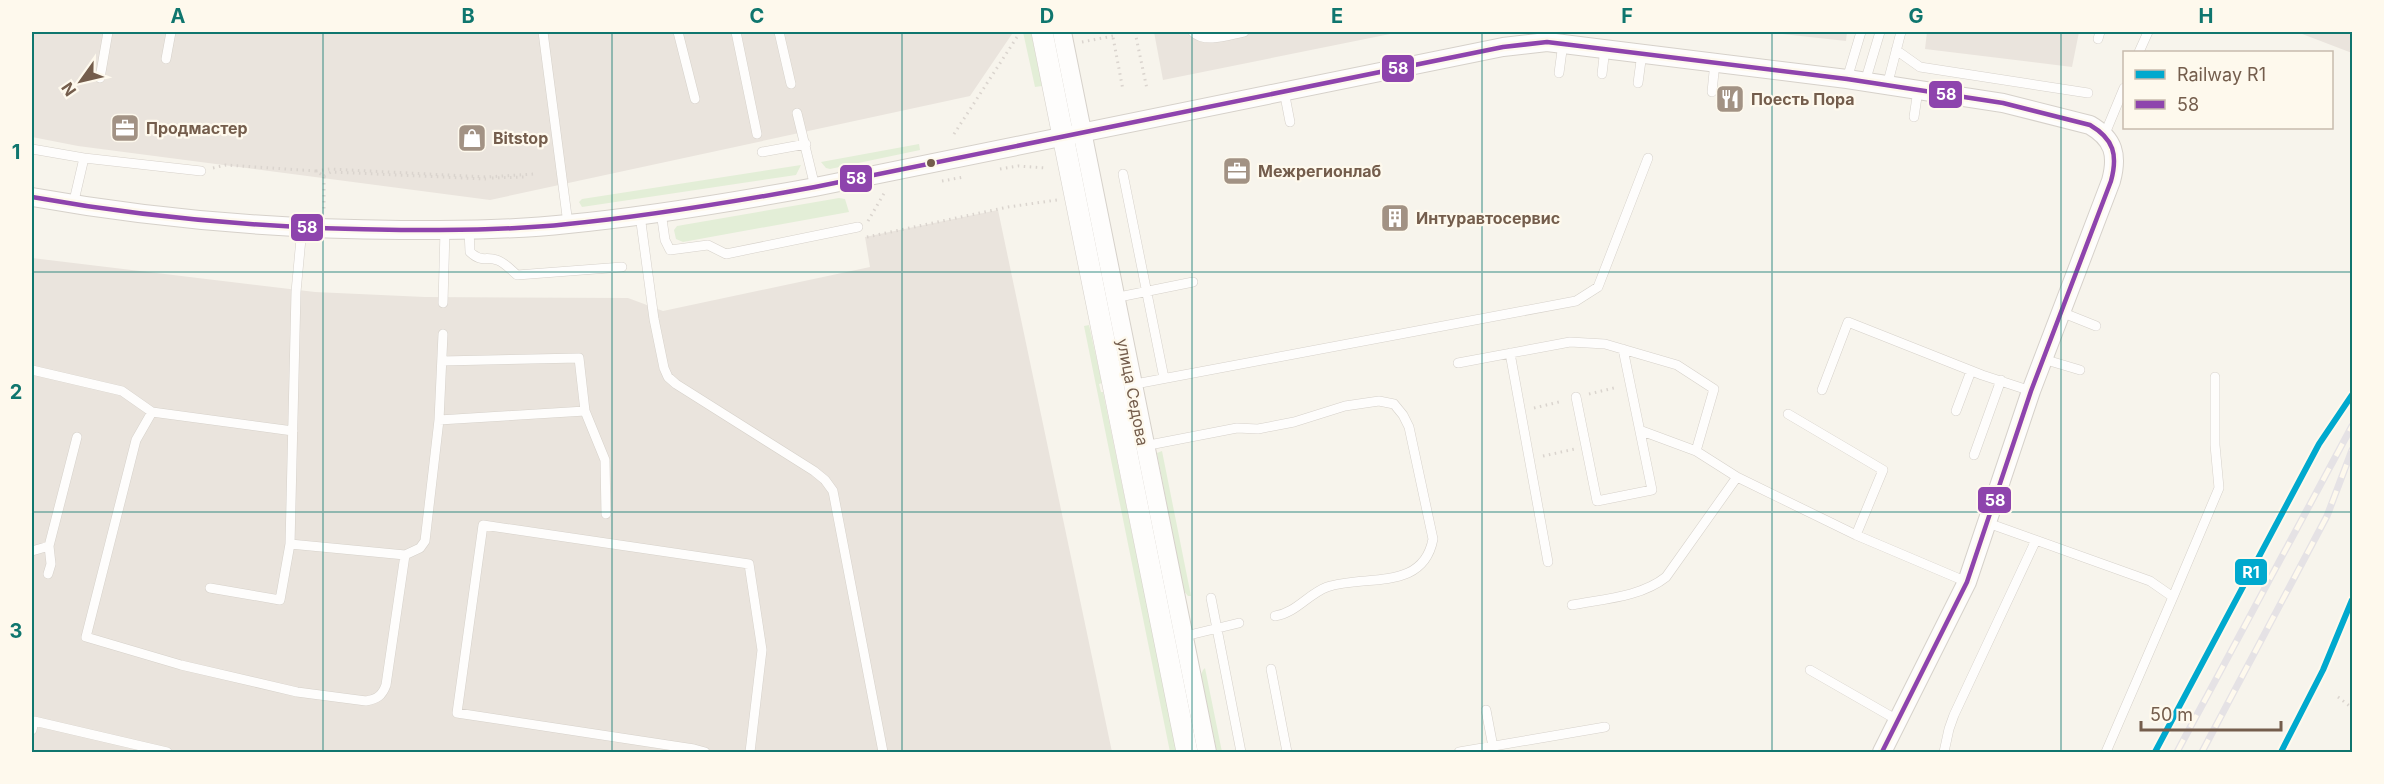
<svg xmlns="http://www.w3.org/2000/svg" width="2384" height="784" font-family="Inter,sans-serif">
<style>
.industrial{fill:#eae4dd}
.green{fill:#e3eed7}
.lines{fill:none;stroke-linecap:round;stroke-linejoin:round}
.service-casing{stroke:#d6d1ca;stroke-width:10}
.minor-casing{stroke:#d6d1ca;stroke-width:20}
.tertiary-casing{stroke:#d6d1ca;stroke-width:22}
.path{stroke:#dad4ce;stroke-width:3;stroke-dasharray:1.5 4.5;stroke-linecap:butt}
.service{stroke:#fefdfc;stroke-width:9}
.minor{stroke:#fefdfc;stroke-width:18}
.tertiary{stroke:#fefdfc;stroke-width:21}
.rail-casing{stroke:#e5e2e5;stroke-width:7}
.rail{stroke:#fef9ed;stroke-width:4.5;stroke-dasharray:14;stroke-linecap:butt}
.bus-1-casing{stroke:#fef9ed;stroke-width:9}
.bus-1{stroke:#8e44ad;stroke-width:4.5}
.rail-1-casing{stroke:#fef9ed;stroke-width:10}
.rail-1{stroke:#00a9ce;stroke-width:6}
.grid{fill:none;stroke:#0f766e;stroke-width:1.5;stroke-opacity:0.55}
.bus-dot{fill:#745d4c;stroke:#fef9ed;stroke-width:2}
.labels{text-anchor:middle;stroke-width:4.5;stroke-linejoin:round;paint-order:stroke}
.poi-label{font-size:16px;font-weight:bold;fill:#745d4c;stroke:#fef9ed;text-anchor:start}
.street-label{font-size:16px;fill:#745d4c;stroke:#fef9ed}
.line-badge{stroke:#fef9ed;stroke-width:2}
.badge-label{font-size:16px;text-anchor:middle;font-weight:bold;fill:#fff}
.neatline{fill:none;stroke:#0f766e;stroke-width:2}
.grid-label{font-size:20px;text-anchor:middle;font-weight:bold;fill:#0f766e}
</style>
<rect width="100%" height="100%" fill="#f7f4ec"/>
<path class="industrial" d="M 32,32 L 1012,32 L 1012,34 L 970,96 L 490,200 L 78,146 L 32,137 Z
M 1154,32 L 1400,32 L 1163,80 Z
M 1765,32 L 1847,32 L 1846,41 Z
M 1927,32 L 2079,32 L 2072,67 L 1925,49 Z
M 2297,32 L 2352,32 L 2352,53 Z
M 998,210 L 1112,752 L 32,752 L 32,258 L 315,292 L 425,297 L 628,298 L 663,311 L 870,267 L 865,237 Z"/>
<path class="green" d="M 1023,32 L 1031,32 L 1042,86 L 1035,87 Z
M 919,144 L 920,150 L 830,169 L 826,168 L 821,162 Z
M 801,165 L 796,175 L 582,207 L 579,202 L 582,199 Z
M 839,198 L 845,199 L 849,212 L 683,242 L 676,239 L 674,230 L 677,226 Z
M 1089,325 L 1102,383 L 1099,384 L 1101,392 L 1103,392 L 1177,752 L 1170,752 L 1084,326 Z
M 1162,451 L 1191,596 L 1188,596 L 1184,591 L 1157,453 Z
M 1205,668 L 1222,752 L 1217,752 L 1201,675 L 1203,670 Z"/>
<g class="lines">
<g class="service-casing">
<path id="service" d="M 543,32 L 568,224
M 678,32 L 695,99
M 736,32 L 757,134
M 779,32 L 791,84
M 1193,32 C 1205,44 1229,35 1244,32
M 2098,39 L 2100,32
M 1896,50 L 1920,67 L 2088,93
M 2139,52 L 2148,32
M 166,59 L 171,32
M 1559,73 L 1563,43
M 1602,74 L 1605,48
M 100,78 L 108,32
M 1847,79 L 1861,32
M 1865,82 L 1880,32
M 1638,83 L 1642,53
M 1887,86 L 1901,32
M 1284,91 L 1290,122
M 1712,92 L 1715,62
M 797,113 L 815,187
M 1914,117 L 1918,90
M 2104,136 L 2124,88
M 32,149 L 84,158
M 762,152 L 806,144
M 1123,174 L 1164,378
M 73,205 L 84,158 L 201,171
M 661,212 L 665,240 L 670,250 L 708,245 L 726,254 L 858,227
M 640,215 L 654,319 L 664,368 L 668,377 L 676,384 L 814,471 L 825,480 L 833,491 L 883,752
M 469,230 L 470,252 C 482,263 485,256 497,260 C 504,262 511,270 517,275 L 622,267
M 1114,298 L 1193,282
M 443,303 L 445,230
M 2061,312 L 2096,326
M 1510,353 L 1548,562
M 2043,359 L 2080,370
M 442,361 L 579,358 L 585,411 L 605,460 L 606,514
M 1458,363 L 1570,342 L 1605,344 L 1677,365 L 1714,389 L 1696,451
M 32,370 L 122,391 L 152,412 L 293,431
M 1130,385 L 1576,301 L 1598,287 L 1648,158
M 1822,390 L 1848,322 L 1982,375 L 2031,391
M 1576,397 L 1597,501 L 1652,490 L 1623,349
M 1956,411 L 1971,371
M 152,412 L 136,440 L 86,637 L 181,665 L 297,692 L 366,701 C 377,699 382,696 386,685 L 405,555
M 1788,414 L 1883,470 L 1856,535
M 439,420 L 585,411
M 1642,431 L 1696,451 L 1737,477 L 1856,535 L 1967,582
M 1144,446 L 1237,428 L 1258,429 L 1294,422 L 1345,406 L 1379,401 L 1394,404 L 1403,415 L 1409,427 L 1433,539 C 1423,592 1366,574 1327,587 C 1308,594 1296,613 1275,616
M 1974,455 L 2001,380
M 1985,522 L 2150,581 L 2173,597 L 2106,752
M 290,544 L 405,555 L 420,548 L 425,541 L 439,420 L 443,334
M 32,551 L 49,546 L 77,437
M 48,574 L 51,564 L 49,546
M 210,588 L 280,600 L 290,544 L 296,292 L 302,228
M 2173,597 L 2219,488 L 2215,445 L 2215,377
M 1211,598 L 1241,752
M 1572,605 C 1603,599 1641,597 1666,577 L 1737,477
M 1181,637 L 1239,623
M 1271,669 L 1287,752
M 1810,670 L 1899,721
M 1486,710 L 1494,752
M 32,730 L 34,721 L 167,752
M 705,752 L 694,749 L 457,713 L 483,525 L 749,564 L 762,650 L 750,752
M 1459,752 L 1605,727
M 1944,752 L 1949,729 L 1954,715 L 2035,542"/>
</g>
<g class="minor-casing">
<path id="minor" d="M 1062,32 L 1207,752
M 32,197 C 154,219 277,229 401,230 C 457,230 513,230 568,224 C 651,216 733,202 815,187 L 1503,47 L 1547,42 L 1847,79 L 2003,103 L 2090,125 C 2114,139 2118,155 2111,181 L 2031,391 L 1967,582 L 1882,752"/>
</g>
<g class="tertiary-casing">
<path id="tertiary" d="M 1042,32 L 1187,752"/>
</g>
<path class="path" d="M 1112,32 L 1123,90
M 1135,32 L 1147,89
M 1082,42 L 1113,36
M 954,134 L 1019,34
M 213,168 L 226,165 L 316,171 L 324,176 L 324,212
M 1000,169 L 1018,166 L 1046,168
M 316,171 L 330,169 L 487,177 L 535,174
M 324,176 L 331,172 L 486,179
M 492,178 L 524,177
M 942,181 L 964,177
M 868,221 L 886,190
M 867,237 L 1008,207 L 1057,200
M 1589,394 L 1618,387
M 1534,408 L 1563,401
M 1543,456 L 1575,449
M 2338,697 L 2351,707"/>
<use href="#service" class="service"/>
<use href="#minor" class="minor"/>
<use href="#tertiary" class="tertiary"/>
<g class="rail-casing">
<path id="rail" d="M 2155,752 L 2319,444 L 2352,395
M 2177,752 L 2352,426
M 2202,752 L 2327,516 L 2352,450
M 2281,752 L 2323,670 L 2352,600"/>
</g>
<use href="#rail" class="rail"/>
<g class="bus-1-casing">
<path id="bus-1" d="M 32,197 C 154,219 277,229 401,230 C 457,230 513,230 568,224 C 651,216 733,202 815,187 L 1503,47 L 1547,42 L 1847,79 L 2003,103 L 2090,125 C 2114,139 2118,155 2111,181 L 2031,391 L 1967,582 L 1882,752"/>
</g>
<use href="#bus-1" class="bus-1"/>
<g class="rail-1-casing">
<path id="rail-1" d="M 2155,752 L 2319,444 L 2352,395
M 2281,752 L 2323,670 L 2352,600"/>
</g>
<use href="#rail-1" class="rail-1"/>
</g>
<path class="grid" d="M 323,32 L 323,752M 612,32 L 612,752M 902,32 L 902,752M 1192,32 L 1192,752M 1482,32 L 1482,752M 1772,32 L 1772,752M 2061,32 L 2061,752M 32,272 L 2352,272M 32,512 L 2352,512"/>
<defs>
<g id="restaurant-square" transform="scale(1.5)"><rect x="-9" y="-9" width="18" height="18" rx="4" fill="#a29284" stroke="#fef9ed"/><path d="M-5-6h1v4h1v-4h1v4h1v-4h1v5L-1.5 .5V6h-2V.5L-5-1ZM5-6V6H3V1.5H1.5Q1.5-4 5-6Z" fill="#fff"/></g>
<g id="office-square" transform="scale(1.5)"><rect x="-9" y="-9" width="18" height="18" rx="4" fill="#a29284" stroke="#fef9ed"/><path d="M-6-3h4V-5.5h4V-3h4V5H-6ZM-1-4.5V-3h2v-1.5ZM-6 0V1H6V0Z" fill="#fff"/></g>
<g id="shop-square" transform="scale(1.5)"><rect x="-9" y="-9" width="18" height="18" rx="4" fill="#a29284" stroke="#fef9ed"/><path d="M-5-2.5h2.3a2.7 3.5 0 0 1 5.4 0H5L5.5 6h-11ZM-1.5-2.5h3a1.5 2.3 0 0 0-3 0Z" fill="#fff"/></g>
<g id="building-square" transform="scale(1.5)"><rect x="-9" y="-9" width="18" height="18" rx="4" fill="#a29284" stroke="#fef9ed"/><path d="M-4-6H4V6H1V3H-1V6H-4ZM-2.5-4.3h1.7v1.8h-1.7ZM.8-4.3h1.7v1.8H.8ZM-2.5-1h1.7V.8h-1.7ZM.8-1h1.7V.8H.8Z" fill="#fff"/></g>
</defs>
<g fill-rule="evenodd">
<use href="#restaurant-square" x="1730" y="99"/>
<use href="#office-square" x="125" y="128"/>
<use href="#shop-square" x="472" y="138"/>
<use href="#office-square" x="1237" y="171"/>
<use href="#building-square" x="1395" y="218"/>
</g>
<circle class="bus-dot" cx="931" cy="163" r="5"/>
<g class="labels">
<g class="poi-label">
<text x="1751" y="105">Поесть Пора</text>
<text x="146" y="134">Продмастер</text>
<text x="493" y="144">Bitstop</text>
<text x="1258" y="177">Межрегионлаб</text>
<text x="1416" y="224">Интуравтосервис</text>
</g>
<g class="street-label">
<text transform="translate(1133 392) rotate(79)" y="6">улица Седова</text>
</g>
</g>
<g class="line-badge">
<rect x="1381" y="54" width="34" height="29" rx="6" fill="#8e44ad"/>
<rect x="1928" y="80" width="35" height="29" rx="6" fill="#8e44ad"/>
<rect x="839" y="164" width="34" height="29" rx="6" fill="#8e44ad"/>
<rect x="290" y="213" width="34" height="29" rx="6" fill="#8e44ad"/>
<rect x="1977" y="486" width="35" height="28" rx="6" fill="#8e44ad"/>
<rect x="2234" y="558" width="34" height="28" rx="6" fill="#00a9ce"/>
</g>
<g class="badge-label">
<text x="1398" y="74">58</text>
<text x="1946" y="100">58</text>
<text x="856" y="184">58</text>
<text x="307" y="233">58</text>
<text x="1995" y="506">58</text>
<text x="2251" y="578">R1</text>
</g>
<rect width="2384" height="784" fill="none" stroke="#fef9ed" stroke-width="66"/>
<rect x="2123" y="51" width="210" height="78" fill="#fef9ed" stroke="#c7bbad" stroke-width="1.5"/>
<rect x="2135" y="70" width="30" height="9" fill="#00a9ce" stroke="#c7bbad" stroke-width="1.5"/>
<text x="2177" y="81" font-size="18" fill="#745d4c">Railway R1</text>
<rect x="2135" y="100" width="30" height="9" fill="#8e44ad" stroke="#c7bbad" stroke-width="1.5"/>
<text x="2177" y="111" font-size="18" fill="#745d4c">58</text>
<g transform="translate(81 81) rotate(236)" stroke="#fef9ed" stroke-width="4.5" paint-order="stroke">
<path d="M0-4.5L10 22L0 15L-10 22Z" fill="#745d4c"/>
<text y="-9" font-size="16" font-weight="bold" text-anchor="middle" fill="#745d4c">N</text>
</g>
<path d="M2141 721v9h140v-9" fill="none" stroke="#745d4c" stroke-width="3"/>
<text x="2150" y="721" font-size="18" fill="#745d4c" stroke="#fef9ed" stroke-width="4.5" paint-order="stroke">50 m</text>
<rect x="33" y="33" width="2318" height="718" class="neatline"/>
<g class="grid-label">
<text x="178" y="23">A</text>
<text x="468" y="23">B</text>
<text x="757" y="23">C</text>
<text x="1047" y="23">D</text>
<text x="1337" y="23">E</text>
<text x="1627" y="23">F</text>
<text x="1916" y="23">G</text>
<text x="2206" y="23">H</text>
<text x="16" y="159">1</text>
<text x="16" y="399">2</text>
<text x="16" y="638">3</text>
</g>
</svg>
